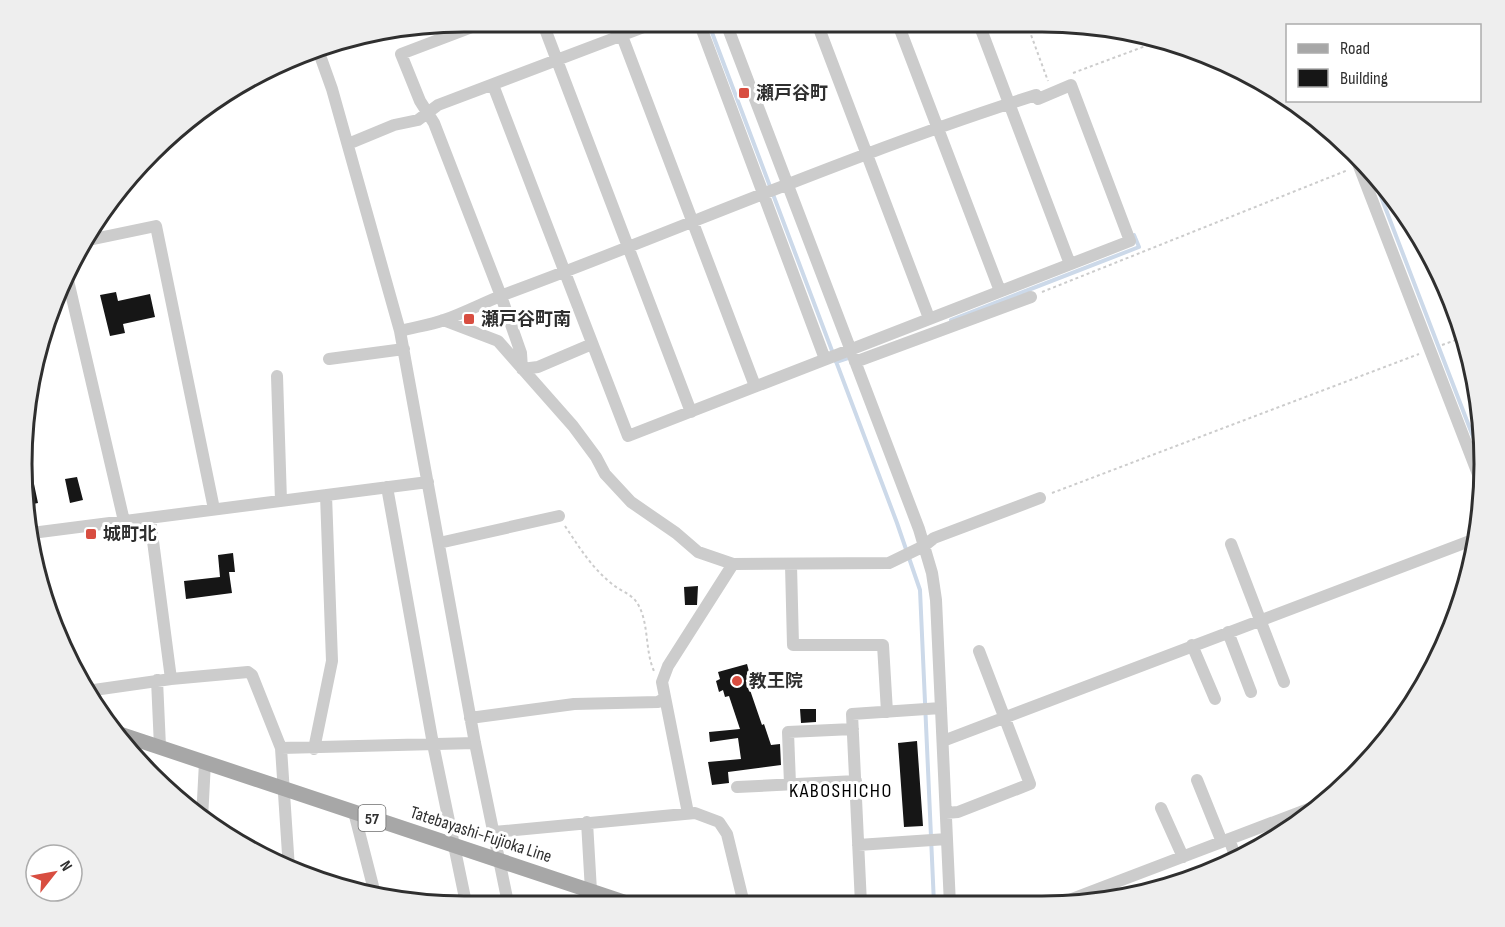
<svg xmlns="http://www.w3.org/2000/svg" width="1505" height="927" font-family="'Sofia Sans Condensed','Noto Sans JP',sans-serif">
<style>
.lines{fill:none;stroke-linecap:round;stroke-linejoin:round}
.stream{stroke:#ccd9e9;stroke-width:4}
.building{fill:#161616}
.path{stroke:#ccc;stroke-width:2;stroke-dasharray:3 3;stroke-linecap:butt}
.minor{stroke:#ccc;stroke-width:12}
.major{stroke:#a7a7a7;stroke-width:15}
.poi-dot{fill:#d84d40;stroke:#fff;stroke-width:2}
.labels{text-anchor:middle;stroke-width:6;stroke-linejoin:round;paint-order:stroke}
.shield{fill:#fff;stroke:#6d6d6d;stroke-width:1.5}
.shield-label{font-size:16px;font-weight:bold;fill:#2f2f2f}
.poi-label{font-size:18px;font-weight:bold;fill:#2f2f2f;stroke:#fff;text-anchor:start}
.street-label{font-size:18px;fill:#2f2f2f;stroke:#fff}
.neighbourhood-label{font-size:20px;letter-spacing:1.5px;fill:#000;stroke:#fff}
.rim{fill:none;stroke:#2f2f2f;stroke-width:3}
</style>
<rect width="100%" height="100%" fill="#fff"/>
<g class="lines">
<path class="stream" d="M 708,22 L 897,523 L 920,590 L 934,904
M 1370,168 L 1482,460
M 951,320 L 1139,247 L 1134,235
M 836,362 L 851,357"/>
</g>
<path class="building" d="M 116,292 L 118,301 L 150,294 L 155,317 L 123,324 L 125,333 L 110,336 L 100,295 Z
M 77,477 L 83,500 L 70,503 L 65,479 Z
M 34,484 L 38,503 L 28,505 L 25,486 Z
M 233,553 L 235,572 L 229,572 L 232,593 L 186,599 L 184,581 L 220,577 L 218,555 Z
M 698,586 L 697,605 L 685,605 L 684,587 Z
M 747,664 L 751,679 L 755,678 L 757,688 L 750,690 L 762,725 L 764,724 L 771,745 L 780,744 L 781,765 L 728,772 L 729,783 L 712,785 L 708,762 L 741,759 L 738,738 L 710,742 L 709,732 L 740,729 L 729,696 L 725,697 L 723,690 L 719,692 L 716,681 L 720,679 L 718,672 Z
M 800,709 L 816,709 L 816,722 L 801,723 Z
M 917,741 L 923,826 L 904,827 L 898,743 Z"/>
<g class="lines">
<path class="path" d="M 1027,24 L 1048,81
M 1073,73 L 1159,41
M 1042,292 L 1348,170
M 1442,345 L 1464,337
M 1052,493 L 1419,354
M 565,526 C 579,547 592,568 612,584 C 619,590 629,593 635,600 C 650,619 644,649 654,671"/>
<path class="minor" d="M 488,21 L 401,54 L 420,101 L 434,123 L 501,296 L 521,353 L 522,369 L 538,367 L 592,344
M 542,21 L 691,412
M 699,22 L 825,359
M 726,23 L 919,529 L 932,573 L 936,600 L 950,905
M 817,23 L 929,318
M 898,24 L 1000,291
M 979,24 L 1070,264
M 622,36 L 755,386
M 317,47 L 332,89 L 400,331 L 475,743 L 508,903
M 348,144 L 394,125 L 418,120 L 438,105 L 657,22
M 1354,153 L 1483,487
M 84,241 L 156,226 L 214,509
M 67,276 L 124,521
M 443,320 L 498,341 L 573,426 L 596,457 L 605,474 L 631,502 L 676,533 L 698,552 L 733,564 L 889,563 L 924,546 L 934,538 L 1040,498
M 400,331 C 415,327 430,325 444,320 C 464,313 483,303 503,295 C 541,281 580,266 618,251 C 756,197 894,140 1036,95 L 1038,99 L 1071,85 L 1130,241 L 628,436 C 582,319 538,202 493,85
M 329,359 L 404,349
M 855,362 L 1031,297
M 277,376 L 281,501
M 387,487 L 433,744 L 466,903
M 150,518 L 171,679
M 32,533 L 428,482
M 439,543 L 559,516
M 1231,544 L 1284,682
M 791,565 L 793,645 L 883,645 L 887,712
M 1228,632 L 1251,692
M 1192,645 L 1215,699
M 157,680 L 160,747
M 87,691 L 171,679 L 248,672 L 252,675 L 281,748 L 289,869
M 470,718 L 574,704 L 658,702 L 665,698
M 943,741 L 1475,539
M 281,748 L 475,743
M 314,749 L 332,661 L 326,495
M 1197,780 L 1222,842
M 790,784 L 788,732 L 853,729
M 737,787 L 856,781
M 1161,808 L 1183,857
M 354,812 L 375,894
M 688,813 L 662,682 L 668,666 L 733,564
M 946,813 L 958,812 L 1030,784 L 979,651
M 202,819 L 205,762
M 587,822 L 591,891 L 595,903
M 494,832 L 695,813 L 719,822 L 727,834 L 744,904
M 1229,839 L 1236,858
M 858,845 L 947,839
M 274,861 L 288,861
M 861,904 L 852,714 L 941,708
M 1056,905 L 1324,803"/>
<path class="major" d="M 117,733 L 627,903"/>
</g>
<g class="poi-dot">
<rect x="738" y="87" width="12" height="12" rx="3"/>
<rect x="463" y="313" width="12" height="12" rx="3"/>
<rect x="85" y="528" width="12" height="12" rx="3"/>
<circle cx="737" cy="681" r="6"/>
</g>
<g class="labels">
<rect class="shield" x="358.5" y="805" width="27" height="26" rx="4.5"/>
<g class="shield-label">
<text x="372" y="824">57</text>
</g>
<g class="poi-label">
<text x="756" y="99">瀬戸谷町</text>
<text x="481" y="325">瀬戸谷町南</text>
<text x="103" y="540">城町北</text>
<text x="749" y="687">教王院</text>
</g>
<g class="street-label">
<text transform="translate(481 834) rotate(18)" y="6">Tatebayashi-Fujioka Line</text>
</g>
<g class="neighbourhood-label">
<text x="841" y="797">KABOSHICHO</text>
</g>
</g>
<path d="M0 0H1505V927H0ZM464 32H1042A432 432 0 0 1 1474 464V464A432 432 0 0 1 1042 896H464A432 432 0 0 1 32 464V464A432 432 0 0 1 464 32Z" fill="#eee" fill-rule="evenodd"/>
<path class="rim" d="M464 32H1042A432 432 0 0 1 1474 464V464A432 432 0 0 1 1042 896H464A432 432 0 0 1 32 464V464A432 432 0 0 1 464 32Z"/>
<rect x="1286" y="24" width="195" height="78" fill="#ffffff" stroke="#acacac" stroke-width="1.5"/>
<rect x="1298" y="44" width="30" height="9" fill="#a7a7a7" stroke="#acacac" stroke-width="1.5"/>
<text x="1340" y="54" font-size="18" fill="#2f2f2f">Road</text>
<rect x="1298" y="69" width="30" height="18" fill="#161616" stroke="#acacac" stroke-width="1.5"/>
<text x="1340" y="84" font-size="18" fill="#2f2f2f">Building</text>
<g transform="translate(54 873) rotate(59)"><circle r="28" fill="#ffffff" stroke="#acacac" stroke-width="1.5"/>
<path d="M0-4.5L10 22L0 15L-10 22Z" fill="#d84d40"/>
<text y="-9" font-size="16" font-weight="bold" text-anchor="middle" fill="#2f2f2f">N</text>
</g>
</svg>
